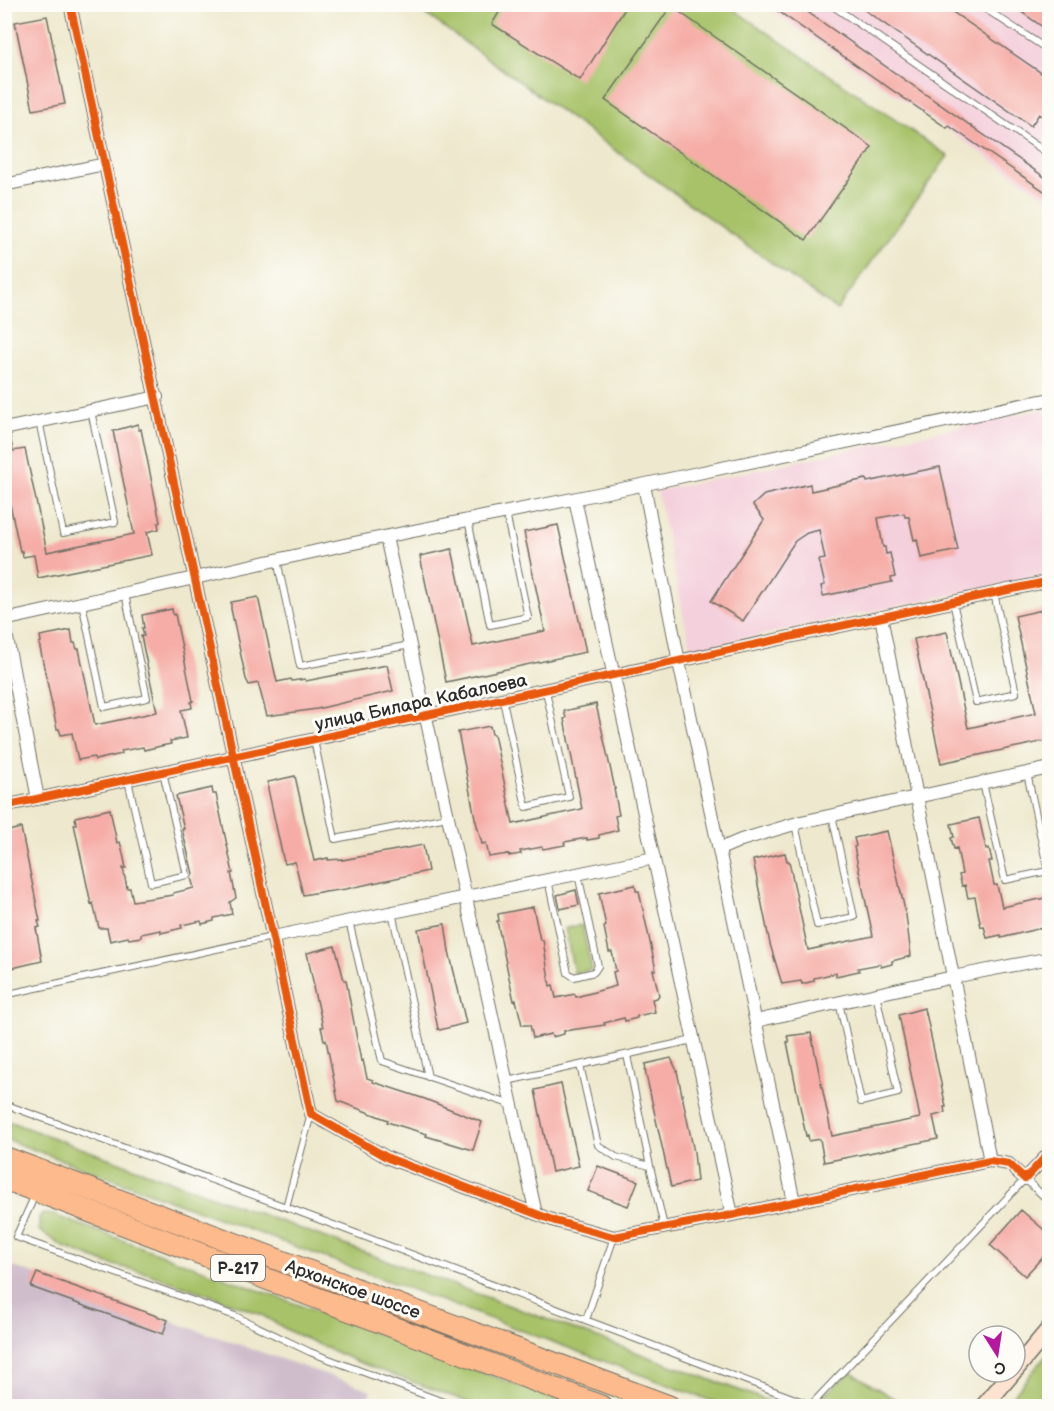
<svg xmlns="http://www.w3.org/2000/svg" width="1054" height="1411" font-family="'Balsamiq Sans',sans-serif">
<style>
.built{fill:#f4cfdc}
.industrial{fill:#d0bdcc}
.green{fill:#a7c269;stroke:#69764a;stroke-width:1.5}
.building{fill:#f6ada7}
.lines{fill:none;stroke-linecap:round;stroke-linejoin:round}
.lane-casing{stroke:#6f6e64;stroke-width:8}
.street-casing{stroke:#6f6e64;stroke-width:14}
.secondary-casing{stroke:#6f6e64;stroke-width:19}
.highway-casing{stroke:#6f6e64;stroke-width:23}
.lane{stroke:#fff;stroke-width:6}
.street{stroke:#fff;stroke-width:12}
.secondary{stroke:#fee3d1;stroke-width:16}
.highway{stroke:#fcba8d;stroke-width:21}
.cycleway-casing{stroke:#fdfcf7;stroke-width:11}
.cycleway{stroke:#e8590c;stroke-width:8}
.labels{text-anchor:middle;stroke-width:6;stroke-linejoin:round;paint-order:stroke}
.shield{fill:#fdfcf7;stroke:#6a6a68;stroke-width:1.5}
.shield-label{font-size:16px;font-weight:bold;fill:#2b2b2b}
.street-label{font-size:18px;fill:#2b2b2b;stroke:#fdfcf7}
</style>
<rect width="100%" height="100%" fill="#fdfcf7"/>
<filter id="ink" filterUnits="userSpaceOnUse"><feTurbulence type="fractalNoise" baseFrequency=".0167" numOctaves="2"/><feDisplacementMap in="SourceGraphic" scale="12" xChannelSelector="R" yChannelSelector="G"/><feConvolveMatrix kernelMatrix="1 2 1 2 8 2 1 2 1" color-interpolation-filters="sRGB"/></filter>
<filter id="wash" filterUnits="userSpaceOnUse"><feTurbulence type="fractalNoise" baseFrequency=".008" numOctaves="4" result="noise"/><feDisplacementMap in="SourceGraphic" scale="24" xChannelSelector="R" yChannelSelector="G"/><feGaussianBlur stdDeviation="1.35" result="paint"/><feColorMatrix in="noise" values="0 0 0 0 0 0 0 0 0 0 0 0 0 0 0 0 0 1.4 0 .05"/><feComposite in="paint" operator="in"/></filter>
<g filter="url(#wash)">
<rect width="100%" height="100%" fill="#eee9ce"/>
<path class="built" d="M 763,5 L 1049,5 L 1049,199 Z
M 1049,408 L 1049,574 L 691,650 L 657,491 Z"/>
<path class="industrial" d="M 5,1264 L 371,1390 L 365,1406 L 5,1406 Z"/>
<path class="green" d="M 413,5 L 727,5 L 948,156 L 837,310 Z
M 582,925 L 592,970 L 574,973 L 565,928 Z
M 5,1120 L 782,1406 L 725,1406 L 5,1139 Z
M 43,1214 L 54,1215 L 574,1406 L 479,1406 L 358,1362 L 291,1332 L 260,1314 L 213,1296 L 143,1272 L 105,1263 L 62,1246 L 39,1230 L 39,1217 Z
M 1049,1352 L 1049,1384 L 1031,1406 L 1004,1406 Z
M 851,1372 L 906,1406 L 811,1406 Z"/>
<g id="blocks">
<path class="building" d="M 504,4 L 628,4 L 580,80 L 492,24 Z
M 768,4 L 796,4 L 1050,181 L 1050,195 L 949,126 L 947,128 Z
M 856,4 L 941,4 L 1050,79 L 1050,122 L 1039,114 L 1031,126 Z
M 1010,4 L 1050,4 L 1050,32 Z
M 671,6 L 872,147 L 806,240 L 605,100 Z
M 47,16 L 65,104 L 33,110 L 15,22 Z
M 138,424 L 139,430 L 141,429 L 160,522 L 158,523 L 159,529 L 147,532 L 152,555 L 38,578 L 34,555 L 23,557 L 22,551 L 20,551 L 4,476 L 4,437 L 10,436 L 13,451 L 25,449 L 47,552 L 134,534 L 113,431 Z
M 940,467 L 958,550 L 921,558 L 917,539 L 914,540 L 909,517 L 905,517 L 904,513 L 878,518 L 883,547 L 885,547 L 886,554 L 890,553 L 895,577 L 891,578 L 892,582 L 823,596 L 821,586 L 825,585 L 819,560 L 825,559 L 819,530 L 807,533 L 795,541 L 743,621 L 711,601 L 764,520 L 753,505 L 764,495 L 810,484 L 811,491 L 866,479 L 867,482 Z
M 558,525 L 586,652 L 446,682 L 420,556 L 452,549 L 473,646 L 545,631 L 524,532 Z
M 258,597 L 277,682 L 291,679 L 292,681 L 305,679 L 306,681 L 387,665 L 393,691 L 317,709 L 267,716 L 258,683 L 249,685 L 246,679 L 231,609 L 231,602 Z
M 172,609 L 173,615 L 175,614 L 193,701 L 191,702 L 192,708 L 181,710 L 187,738 L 170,741 L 171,744 L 161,746 L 144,750 L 143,747 L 121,751 L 122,754 L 95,760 L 94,757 L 78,760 L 72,733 L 61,735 L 59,729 L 57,729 L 39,643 L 41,642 L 40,636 L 71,630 L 73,643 L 75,643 L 77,649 L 79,649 L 95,725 L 157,712 L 141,636 L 144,636 L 142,628 L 144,628 L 142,615 Z
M 1047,609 L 1050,622 L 1050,740 L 941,763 L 914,639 L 947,632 L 968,728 L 1036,713 L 1015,616 Z
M 596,704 L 615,789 L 614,789 L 619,815 L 615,816 L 618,830 L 599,835 L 599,838 L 587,840 L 587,838 L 564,842 L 565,845 L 543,849 L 542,847 L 520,851 L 521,854 L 509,856 L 508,854 L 489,857 L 486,843 L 482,844 L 475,818 L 458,732 L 490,726 L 492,734 L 494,734 L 513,824 L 582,809 L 564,719 L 566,718 L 564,711 Z
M 295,776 L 314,861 L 328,858 L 328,860 L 342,859 L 342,860 L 423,845 L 428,871 L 346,889 L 326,892 L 326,891 L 303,895 L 295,862 L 285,864 L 283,858 L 268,789 L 268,782 Z
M 212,788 L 213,794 L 216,794 L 233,873 L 231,873 L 236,898 L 230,902 L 232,914 L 214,918 L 214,921 L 202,924 L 201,921 L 181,925 L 182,928 L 161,933 L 161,930 L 141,934 L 141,937 L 129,939 L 128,937 L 110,941 L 107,928 L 99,928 L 93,903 L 91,904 L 74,824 L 76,824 L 75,817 L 110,809 L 117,843 L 120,842 L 122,849 L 126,868 L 123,868 L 127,888 L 130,888 L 133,901 L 173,895 L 173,893 L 194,888 L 191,878 L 193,874 L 182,829 L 184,829 L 176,796 Z
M 979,818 L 986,849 L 989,848 L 992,861 L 989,861 L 994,885 L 997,885 L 1002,907 L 1050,897 L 1050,926 L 1001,938 L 1001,935 L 987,938 L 984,926 L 981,927 L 975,897 L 968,898 L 965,885 L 962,886 L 959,875 L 962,874 L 957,848 L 954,849 L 951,838 L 954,837 L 951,824 Z
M 21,828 L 40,921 L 38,921 L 40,927 L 36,928 L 42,961 L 4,970 L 4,934 L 7,933 L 4,920 L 4,832 Z
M 887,831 L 906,915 L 911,956 L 892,961 L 892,964 L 881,967 L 880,964 L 858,968 L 859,971 L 836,976 L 836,973 L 814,978 L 814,981 L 802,984 L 801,981 L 782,984 L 770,944 L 753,860 L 785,853 L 787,861 L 789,861 L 808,950 L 873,936 L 854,847 L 856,846 L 854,838 Z
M 635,885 L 636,891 L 639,891 L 656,970 L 653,970 L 659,995 L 657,998 L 652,999 L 655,1012 L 637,1016 L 637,1018 L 625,1021 L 624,1018 L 604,1023 L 605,1025 L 564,1031 L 564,1034 L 552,1037 L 551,1034 L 533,1038 L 530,1025 L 522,1025 L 516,1000 L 514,1001 L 497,921 L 499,921 L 498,914 L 533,907 L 540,940 L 543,940 L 550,986 L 553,985 L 556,998 L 575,994 L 576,997 L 616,986 L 613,972 L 616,971 L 612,952 L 609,952 L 604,927 L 606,926 L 599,893 Z
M 576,890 L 579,905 L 560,909 L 557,895 Z
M 445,924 L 449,951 L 466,1023 L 440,1030 L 438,1029 L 418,929 Z
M 335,946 L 344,980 L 346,980 L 361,1061 L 363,1060 L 367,1078 L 373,1080 L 373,1082 L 425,1099 L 482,1122 L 473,1150 L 426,1136 L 427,1134 L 387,1122 L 388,1120 L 338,1101 L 326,1040 L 324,1040 L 321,1027 L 323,1027 L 317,1000 L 316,1000 L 313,987 L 314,986 L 307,953 Z
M 924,1008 L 925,1014 L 926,1013 L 946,1107 L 944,1107 L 945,1113 L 933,1116 L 938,1139 L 824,1162 L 820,1139 L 809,1141 L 808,1135 L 806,1136 L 787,1042 L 789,1042 L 787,1036 L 811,1033 L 832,1136 L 920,1118 L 899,1015 Z
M 671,1058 L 677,1071 L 694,1152 L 697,1181 L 671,1187 L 645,1070 L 646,1070 L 645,1064 Z
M 561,1084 L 579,1166 L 552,1172 L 535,1090 Z
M 598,1166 L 638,1181 L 628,1206 L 588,1191 Z
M 1021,1210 L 1050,1235 L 1050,1249 L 1025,1276 L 990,1245 Z
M 37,1273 L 168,1320 L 163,1334 L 31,1287 Z"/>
</g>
</g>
<g filter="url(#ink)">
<use href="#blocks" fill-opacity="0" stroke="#6f6e64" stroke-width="1.5"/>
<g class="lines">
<g class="lane-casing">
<path id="lane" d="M 830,4 L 1050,155
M 978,4 L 1050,51
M 1044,150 L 1050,141
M 39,421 L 63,533 L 115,522 L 91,411
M 468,520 L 490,625 L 528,617 L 506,513
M 277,560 L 300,666 L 410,645
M 953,602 L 976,702 L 1016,693 L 994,593
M 82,603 L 104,707 L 147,698 L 125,594
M 503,700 L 526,807 L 569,797 L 546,691
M 314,740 L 335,839 L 447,817
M 128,780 L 151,883 L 187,875 L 163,772
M 983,783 L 1005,880 L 1048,871 L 1027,773
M 795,824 L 817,925 L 854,917 L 832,815
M 548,880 L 568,973 L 574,977 L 594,972 L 598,966 L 578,874
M 392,912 L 428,1077
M 349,921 L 382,1061 L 512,1105
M 4,995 L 272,937
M 839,1002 L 861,1102 L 898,1093 L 876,994
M 580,1065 L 598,1145 L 616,1157 L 650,1166 L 627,1055
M 507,1081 L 693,1040
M 4,1104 L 286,1207 L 811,1405 L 1025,1179 L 1050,1202
M 650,1166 L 664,1227
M 35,1195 L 16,1237 L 235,1316 L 310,1352 L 454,1406
M 286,1207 L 311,1114
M 586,1320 L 614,1237"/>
</g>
<g class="street-casing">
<path id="street" d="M 70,4 L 311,1114 L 388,1158 L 555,1221 L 614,1237 L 732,1215 L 990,1161 L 1009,1164 L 1025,1179 L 1050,1152
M 4,185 L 105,164
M 4,429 L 157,397
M 644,485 L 679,662 L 794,1202
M 575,499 L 732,1215
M 386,537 L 536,1214
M 881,617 L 990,1161
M 4,620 L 344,545 L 622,489 L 1050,399
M 4,623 L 38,799
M 4,806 L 1050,581
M 720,849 L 741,840 L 801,822 L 1050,768
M 273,937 L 654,858
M 756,1021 L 953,977 L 1050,958"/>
</g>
<g class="secondary-casing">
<path id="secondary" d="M 1015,1370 L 1050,1328
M 984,1406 L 1013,1372"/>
</g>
<g class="highway-casing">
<path id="highway" d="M 4,1157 L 669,1406
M 4,1179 L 601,1406"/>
</g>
<use href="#lane" class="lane"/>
<use href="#street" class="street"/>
<use href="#secondary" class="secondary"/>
<use href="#highway" class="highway"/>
<g class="cycleway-casing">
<path id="cycleway" d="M 70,4 L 311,1114 L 388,1158 L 555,1221 L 614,1237 L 732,1215 L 990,1161 L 1009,1164 L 1025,1179 L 1050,1152
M 4,806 L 1050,581"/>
</g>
<use href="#cycleway" class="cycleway"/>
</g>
</g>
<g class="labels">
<rect class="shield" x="211" y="1255" width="54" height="26" rx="4.5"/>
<g class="shield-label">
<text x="238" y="1274">Р-217</text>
</g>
<g class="street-label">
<text transform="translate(421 702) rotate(-12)" y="6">улица Билара Кабалоева</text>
<text transform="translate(353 1289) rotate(20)" y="6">Архонское шоссе</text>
</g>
</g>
<rect width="1054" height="1411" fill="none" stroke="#fdfcf7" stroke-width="24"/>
<g transform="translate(997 1354) rotate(168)"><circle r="28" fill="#fdfcf7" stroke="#a9a8a5" stroke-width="1.5"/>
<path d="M0-4.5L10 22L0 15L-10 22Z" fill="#b5179e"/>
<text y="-9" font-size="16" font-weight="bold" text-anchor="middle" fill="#2b2b2b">С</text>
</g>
</svg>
